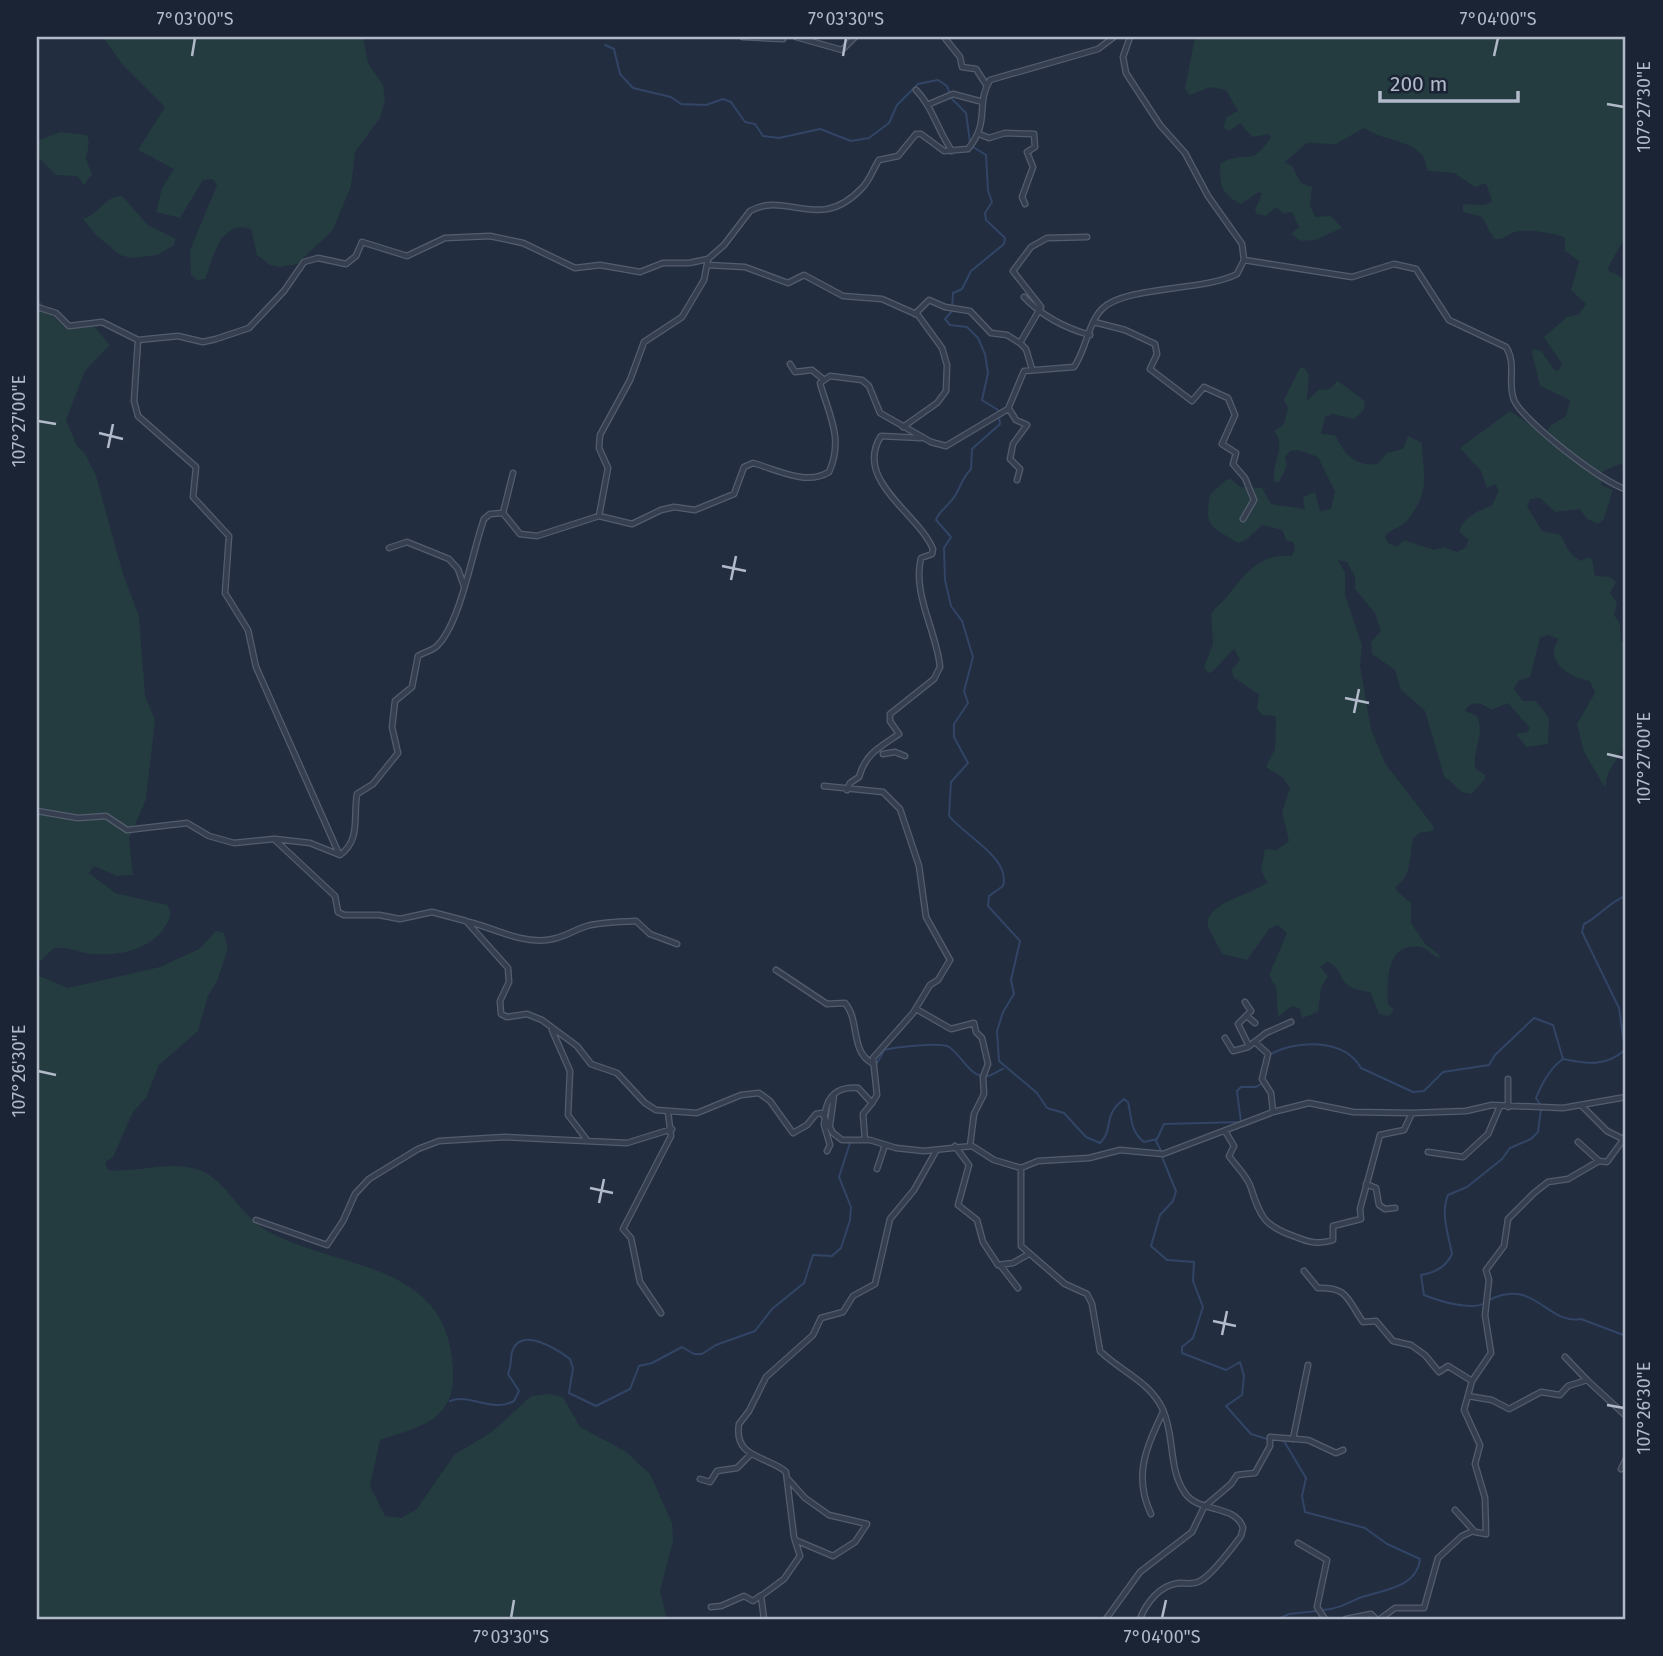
<svg xmlns="http://www.w3.org/2000/svg" width="1663" height="1656" font-family="'Fira Sans',sans-serif">
<style>
.green{fill:#243c40}
.lines{fill:none;stroke-linecap:round;stroke-linejoin:round}
.stream{stroke:#324566;stroke-width:2}
.minor-casing{stroke:#545d6d;stroke-width:7}
.minor{stroke:#363f4f;stroke-width:4.5}
.ticks{fill:none;stroke:#b2baca;stroke-width:2.5}
.neatline{fill:none;stroke:#b2baca;stroke-width:2.5}
.ticks-label{font-size:18px;text-anchor:middle;fill:#b2baca}
</style>
<rect width="100%" height="100%" fill="#222d3f"/>
<path class="green" d="M 103,37 L 363,37 L 368,63 L 383,85 L 385,101 L 380,118 L 355,152 L 351,186 L 333,230 L 297,264 L 280,267 L 270,265 L 257,255 L 251,229 C 219,219 214,258 205,279 L 197,280 L 191,275 L 190,250 L 217,185 L 212,179 L 203,180 L 180,218 L 156,212 L 162,188 L 174,169 L 138,150 L 165,107 L 122,64 Z
M 1195,37 L 1626,37 L 1626,235 L 1607,270 L 1620,276 L 1626,285 L 1626,483 L 1622,463 L 1602,472 L 1601,485 L 1613,490 L 1604,519 L 1598,524 L 1587,519 L 1580,509 L 1555,512 L 1540,498 L 1531,499 L 1527,506 L 1542,531 L 1561,535 C 1567,548 1568,553 1581,561 L 1588,557 L 1592,559 L 1595,576 L 1610,577 L 1616,582 L 1610,593 L 1617,603 L 1614,615 L 1620,624 L 1621,641 L 1626,642 L 1626,744 L 1608,773 L 1605,788 L 1584,752 L 1577,724 L 1595,693 L 1590,681 C 1570,678 1542,661 1559,639 L 1547,635 L 1540,638 L 1530,677 L 1518,681 L 1514,689 L 1523,701 L 1536,701 L 1549,718 L 1548,744 L 1526,747 L 1516,734 L 1528,732 L 1530,728 L 1508,703 L 1491,710 C 1482,703 1472,699 1465,711 L 1477,716 C 1485,735 1473,749 1475,768 L 1485,775 L 1485,779 L 1471,794 L 1462,792 L 1444,776 L 1425,711 L 1401,690 L 1395,670 L 1372,654 L 1371,642 L 1381,631 L 1375,613 L 1355,589 L 1355,577 L 1347,562 L 1338,560 L 1345,573 L 1345,595 L 1362,645 L 1360,666 L 1371,729 L 1385,763 L 1434,827 L 1432,831 L 1419,833 L 1413,839 C 1409,856 1413,874 1396,887 L 1397,891 L 1411,903 L 1411,923 L 1426,945 L 1439,954 L 1440,958 C 1432,957 1429,949 1421,947 C 1386,942 1387,980 1388,1004 L 1394,1010 L 1389,1016 L 1379,1014 L 1370,992 C 1332,988 1347,968 1327,962 L 1320,967 L 1328,976 L 1321,988 L 1318,1012 L 1302,1018 L 1300,1009 C 1288,1002 1287,1013 1278,1016 L 1276,987 L 1269,975 L 1287,933 L 1278,925 L 1270,928 L 1247,960 L 1222,954 C 1218,945 1213,937 1209,929 C 1198,904 1256,894 1267,882 L 1261,870 L 1265,849 L 1277,850 L 1289,841 L 1282,812 L 1290,788 L 1283,778 L 1266,767 L 1275,749 L 1276,720 L 1275,716 L 1262,715 L 1257,708 L 1259,695 L 1233,677 L 1232,669 L 1240,660 L 1234,649 L 1212,672 L 1208,673 L 1204,667 L 1213,644 L 1211,614 C 1216,606 1223,602 1229,594 C 1247,572 1259,554 1291,556 L 1295,550 L 1293,542 L 1287,541 L 1282,530 L 1262,525 L 1246,540 L 1238,543 C 1212,526 1204,529 1210,494 L 1226,480 L 1231,479 L 1240,487 L 1262,488 L 1271,504 L 1305,509 L 1303,497 L 1315,492 L 1320,511 L 1331,509 L 1335,492 L 1318,457 L 1298,450 L 1290,451 L 1285,457 L 1287,466 L 1279,482 L 1275,483 C 1269,465 1288,448 1274,431 L 1284,424 L 1288,408 L 1284,400 L 1300,368 L 1304,368 L 1309,374 L 1307,401 L 1318,390 L 1330,389 L 1338,381 L 1365,401 L 1364,410 L 1354,419 L 1333,414 L 1325,417 L 1321,434 L 1335,435 C 1344,453 1355,467 1377,464 L 1387,453 L 1403,449 L 1408,436 L 1422,443 C 1423,479 1431,490 1407,521 C 1401,528 1390,529 1385,536 L 1388,543 L 1397,547 L 1404,540 L 1434,550 L 1444,547 L 1457,552 L 1465,548 L 1469,540 L 1459,532 C 1464,516 1478,511 1492,505 L 1499,491 L 1495,484 L 1487,488 L 1481,471 L 1460,448 L 1510,411 L 1545,435 L 1551,425 L 1566,416 L 1570,400 L 1540,386 L 1532,353 L 1533,349 L 1541,351 L 1555,371 L 1559,370 L 1562,364 L 1544,337 L 1567,317 L 1579,314 L 1586,304 L 1571,290 L 1579,261 L 1565,251 L 1565,238 C 1557,233 1531,230 1521,231 C 1510,231 1505,241 1494,239 L 1482,217 L 1463,212 L 1463,204 L 1485,205 L 1492,201 L 1486,183 L 1475,187 L 1454,173 L 1428,171 C 1425,166 1426,161 1423,156 C 1411,140 1383,141 1364,128 L 1336,144 L 1307,143 L 1285,162 L 1292,166 L 1301,183 L 1312,187 L 1310,205 L 1315,217 L 1331,216 L 1342,228 L 1315,240 L 1301,241 L 1291,234 L 1299,227 L 1292,212 L 1284,214 L 1276,207 L 1266,216 L 1257,214 L 1255,210 L 1262,194 L 1259,192 L 1241,204 C 1221,194 1220,186 1220,164 C 1246,148 1250,170 1271,137 L 1268,134 L 1252,137 L 1240,123 L 1230,131 L 1223,128 L 1227,117 L 1238,111 L 1226,90 L 1210,87 L 1190,95 L 1185,89 Z
M 60,132 L 87,135 L 89,143 L 86,159 L 92,174 L 84,185 L 77,176 L 56,175 L 37,156 L 37,141 Z
M 122,196 L 148,225 L 176,239 L 173,246 L 157,255 L 131,258 L 120,255 L 96,235 L 83,219 C 99,214 105,196 122,196 Z
M 37,297 C 57,321 61,332 94,326 L 110,345 L 85,371 L 66,420 L 77,446 L 84,452 L 96,476 L 123,574 L 139,616 L 145,696 L 155,720 L 146,799 L 129,839 L 133,875 L 117,876 L 94,866 L 89,873 L 115,893 L 167,905 L 171,913 C 162,947 123,957 92,954 C 79,953 68,946 54,948 L 37,964 Z
M 216,931 L 224,933 L 228,949 L 217,981 L 208,996 L 198,1031 L 159,1065 L 146,1098 L 133,1112 L 113,1157 L 105,1162 L 108,1170 C 141,1173 170,1159 202,1171 C 224,1180 243,1216 264,1229 C 335,1271 447,1258 453,1368 C 456,1421 422,1426 380,1440 L 370,1486 L 385,1516 L 401,1518 L 416,1510 L 455,1454 L 492,1432 L 531,1396 L 548,1394 L 563,1397 L 580,1427 L 625,1451 L 650,1474 L 672,1523 L 673,1541 L 660,1591 L 667,1619 L 37,1619 L 37,975 L 68,988 L 160,967 L 199,949 Z"/>
<g class="lines">
<path class="stream" d="M 605,45 L 614,49 L 620,74 L 633,88 L 671,97 L 681,104 L 706,105 L 723,99 L 731,102 L 745,122 L 755,124 L 763,136 L 779,138 L 820,129 L 851,141 L 869,138 L 889,123 L 897,105 L 918,84 L 938,80 L 947,86 L 952,99 L 966,113 L 970,142
M 973,147 L 986,155 L 988,191 L 992,202 L 985,213 L 986,220 L 1005,238 L 1004,244 L 971,271 L 962,289 L 953,293 L 952,311 L 945,319 L 950,325 L 967,327 L 978,338 L 985,354 L 988,373 L 982,400 L 998,410 L 1000,424 L 972,449 L 971,469 C 958,483 961,491 950,502 C 945,509 939,511 936,520 L 951,537 L 944,548 L 945,580 L 951,606 L 962,621 L 973,657 L 964,691 L 968,703 L 954,724 L 954,737 L 968,763 L 951,782 L 949,816 C 964,835 1011,858 1003,886 L 989,896 L 988,906 L 1020,941 L 1011,980 L 1014,994 L 1003,1012 L 997,1031 L 999,1061 L 1037,1093 L 1047,1108 L 1064,1113 L 1086,1137 L 1100,1143 C 1115,1128 1101,1117 1124,1099 L 1128,1102 C 1132,1118 1130,1131 1144,1142 L 1157,1139 L 1164,1124 L 1241,1122 L 1237,1091 L 1241,1087 L 1256,1087 L 1263,1083
M 1271,1054 C 1297,1040 1344,1038 1361,1068 L 1413,1092 L 1424,1091 L 1443,1072 L 1489,1065 L 1495,1055 L 1534,1018 L 1553,1025 L 1563,1059
M 876,1065 L 884,1050 C 895,1047 941,1042 949,1047 C 962,1055 970,1079 988,1076 C 993,1075 997,1071 1003,1069
M 1540,1104 L 1536,1098 C 1542,1083 1550,1068 1563,1059 C 1586,1063 1604,1068 1625,1050 L 1619,1008 L 1582,932 L 1584,924 C 1600,916 1610,901 1626,896
M 1156,1141 L 1161,1151
M 1162,1157 L 1176,1191 L 1173,1201 L 1160,1215 L 1151,1246 L 1167,1260 L 1194,1262 L 1193,1281 L 1203,1307 L 1193,1338 L 1182,1347 L 1182,1353 L 1226,1370 L 1240,1362 L 1244,1376 L 1242,1395 L 1226,1406 L 1251,1434 L 1267,1439
M 1489,1300 C 1535,1277 1546,1325 1581,1319 L 1626,1336
M 1485,1303 C 1471,1311 1439,1301 1424,1295 L 1421,1275 C 1435,1273 1446,1267 1452,1254 C 1449,1237 1440,1213 1448,1195 L 1467,1187 L 1502,1159 L 1510,1148 L 1531,1139 L 1538,1132 L 1541,1109
M 450,1401 C 470,1393 492,1413 514,1401 L 519,1391 L 508,1374 C 512,1365 510,1360 512,1352 C 520,1325 558,1350 570,1359 L 573,1368 L 569,1393 L 596,1406 L 630,1389 L 639,1366 L 652,1363 L 682,1347 L 694,1354 L 702,1354 L 716,1345 L 755,1331 L 772,1309 L 804,1283 L 813,1255 L 832,1256 L 841,1248 L 850,1220 L 851,1207 L 839,1177 L 850,1143
M 1280,1440 L 1284,1441 L 1306,1478 L 1302,1496 L 1305,1512 L 1365,1528 L 1387,1544 L 1420,1559 C 1417,1589 1380,1590 1359,1598 C 1346,1604 1337,1609 1323,1610
M 1278,1619 L 1289,1614 L 1317,1611"/>
<g class="minor-casing">
<path id="minor" d="M 743,37 L 783,39
M 796,37 L 842,50 L 855,37
M 944,37 L 960,57 L 962,67 L 976,69 L 987,86
M 916,90 C 932,106 938,131 952,151
M 927,105 L 953,94 L 983,102
M 979,134 L 989,138 L 1005,133 L 1034,134 L 1035,147 L 1027,152 L 1033,167 L 1022,197 L 1025,204
M 1244,260 L 1352,277 L 1394,264 L 1416,269 L 1449,320 L 1506,347 C 1517,364 1507,382 1514,400 C 1522,420 1605,485 1626,489
M 707,265 L 745,267 L 788,283 L 804,275 L 843,296 L 882,299 L 918,315 L 942,348 L 947,365 L 946,391 L 937,403 L 903,427
M 1024,297 C 1042,316 1065,328 1090,335
M 37,307 L 56,313 L 69,326 L 102,322 L 138,340 L 178,336 L 203,342 L 216,339 L 249,328 L 284,291 L 304,262 L 318,258 L 346,264 L 356,256 L 362,242 L 407,256 L 445,238 L 490,236 L 523,243 L 575,268 L 600,265 L 640,272 L 663,263 L 689,263 L 708,259
M 915,314 L 929,300 L 945,307 L 970,311 L 991,333 L 1007,335 L 1020,343 L 1026,349 L 1032,369
M 1094,322 L 1125,330 L 1155,344 L 1157,354 L 1150,369 L 1192,401 L 1204,387 L 1228,398 L 1235,415 L 1222,444 L 1236,453 L 1233,464 L 1245,478 L 1254,500 L 1243,519
M 138,340 L 134,401 L 138,416 L 196,467 L 193,497 L 229,536 L 225,593 L 248,630 L 256,667 L 339,854
M 1020,343 L 1041,307 L 1013,271 L 1031,247 L 1047,238 L 1087,237
M 790,364 L 795,372 L 812,370 L 823,379
M 1009,409 L 1016,420 L 1027,425 L 1013,444 L 1010,459 L 1020,469 L 1017,480
M 503,513 L 513,473
M 599,516 L 608,468 L 599,448 L 600,435 L 630,380 L 644,342 L 682,317 L 704,280 L 708,259 L 724,245 L 750,211 C 787,190 819,234 862,188 C 870,180 873,169 879,160 L 898,156 L 916,134 L 921,134 L 944,151 L 968,149 C 991,121 975,105 990,80 L 1098,49 L 1114,37
M 389,548 L 407,542 L 449,559 L 458,569 L 464,586
M 883,754 L 895,752 L 905,756
M 824,786 L 883,792 L 900,809 L 919,866 L 926,917 L 950,960 L 938,980 L 930,985 L 913,1013 L 873,1058 L 877,1095 L 872,1103 L 858,1088 C 838,1086 827,1096 825,1114
M 847,790 L 850,783 L 859,777 C 865,754 880,747 899,734 L 890,721 L 890,714 L 934,679 L 940,667 C 937,632 912,594 921,558 L 932,554 L 933,549 C 918,513 853,480 881,436 L 921,438
M 37,811 L 78,818 L 106,816 L 127,830 L 187,823 L 209,836 L 234,843 L 274,839 L 335,896 L 338,912 L 344,915 L 379,915 L 400,919 L 432,912 L 466,921 L 508,968 L 509,982 L 500,1001 L 501,1014 L 507,1017 L 527,1014 L 542,1020 L 577,1046 L 591,1064 L 617,1073 L 645,1103 L 656,1110 L 697,1113 L 741,1095 L 759,1093 L 770,1101 L 793,1133 L 807,1125 L 816,1114 L 822,1113 L 833,1133 L 842,1140 L 870,1140 L 896,1148 L 924,1151 L 972,1146 L 994,1160 L 1021,1168 L 1038,1161 L 1089,1158 L 1120,1150 L 1163,1154 L 1273,1112 L 1309,1103 L 1353,1112 L 1412,1113 L 1466,1111 L 1492,1105 L 1563,1108 L 1626,1097
M 275,839 L 310,843 L 340,855 C 361,840 353,817 357,794 L 373,784 L 398,753 L 392,727 L 395,701 L 412,687 L 418,656 C 424,652 432,651 437,646 C 461,622 472,552 484,519 L 490,514 L 503,513 L 520,534 L 537,536 L 599,516 L 632,524 L 661,510 L 674,507 L 695,510 L 734,494 L 744,467 L 753,463 C 778,470 806,486 829,472 C 844,439 829,415 820,383 L 830,376 L 862,380 L 869,386 L 880,413 L 931,442 L 946,446 L 1008,409 L 1024,371 L 1074,367 C 1086,350 1088,323 1102,309 C 1124,286 1205,291 1237,274 L 1244,260 L 1242,244 L 1208,196 L 1185,153 L 1160,125 L 1126,73 L 1123,57 L 1130,37
M 469,922 C 494,928 519,943 547,940 C 565,938 573,930 587,926 C 602,922 621,922 636,921 L 650,934 L 677,944
M 776,970 L 827,1004 L 845,1003 C 860,1020 850,1051 872,1063
M 1245,1002 L 1251,1011 L 1238,1024 L 1249,1046
M 916,1009 L 951,1029 L 974,1023 L 976,1032 L 982,1038 L 988,1064 L 983,1077 L 984,1094 L 974,1114 L 970,1146
M 1247,1016 L 1255,1023
M 552,1030 L 570,1071 L 568,1115 L 587,1140
M 1225,1038 L 1233,1051 L 1248,1047 L 1266,1033 L 1291,1022
M 1255,1042 L 1268,1054 L 1262,1079 L 1271,1093 L 1273,1112
M 1582,1106 L 1607,1131 L 1623,1139
M 1508,1107 L 1508,1079
M 825,1117 L 824,1125 L 830,1145 L 827,1151
M 830,1125 L 834,1095
M 1225,1131 L 1234,1146 L 1229,1156 C 1236,1166 1248,1177 1251,1188 C 1261,1219 1265,1226 1296,1237 C 1308,1242 1319,1245 1333,1240 L 1333,1226 L 1361,1219 L 1360,1209 L 1380,1135 L 1404,1130 L 1412,1113
M 865,1140 L 863,1114 L 872,1103
M 1578,1142 L 1599,1161
M 955,1146 L 969,1165 L 958,1205 L 977,1220 L 983,1242 L 998,1265 L 1013,1263 L 1027,1255
M 1428,1152 L 1463,1157 L 1488,1134 L 1500,1106
M 1021,1168 L 1021,1246 L 1065,1284 L 1087,1294 L 1092,1304 L 1100,1351 C 1120,1371 1151,1382 1163,1410 C 1175,1436 1168,1469 1185,1493 C 1198,1513 1236,1504 1243,1528 L 1241,1536 C 1232,1548 1213,1574 1200,1581 C 1193,1585 1187,1583 1179,1583 C 1160,1585 1146,1603 1140,1619
M 877,1169 L 885,1145
M 1366,1184 L 1376,1188 L 1379,1205 L 1385,1209 L 1395,1208
M 256,1220 L 327,1245 L 343,1221 L 355,1194 L 369,1179 L 418,1149 L 439,1141 L 505,1137 L 627,1143 L 672,1129
M 1001,1266 L 1018,1288
M 1304,1271 L 1318,1288 C 1348,1287 1347,1299 1363,1322 L 1376,1321 L 1393,1341 L 1411,1345 L 1425,1355 L 1439,1372 L 1448,1366 L 1472,1381
M 661,1313 L 640,1282 L 631,1238 L 623,1229 L 671,1136 L 668,1112
M 1565,1357 L 1587,1380
M 1468,1396 L 1492,1400 L 1509,1409 L 1541,1392 L 1560,1395 L 1568,1386 L 1587,1380 L 1626,1416
M 1293,1439 L 1308,1365
M 1621,1469 L 1626,1459
M 787,1478 L 805,1498 L 829,1515 L 867,1524 L 855,1542 L 833,1556 L 795,1540
M 700,1479 L 710,1482 L 717,1471 L 737,1468 L 751,1454
M 1455,1510 L 1475,1532 L 1486,1534 L 1485,1498 L 1475,1464 L 1480,1445 L 1464,1410 L 1472,1381 L 1491,1353 L 1485,1315 L 1489,1280 L 1486,1270 L 1504,1246 L 1508,1219 L 1534,1193 L 1548,1182 L 1568,1179 L 1599,1161 L 1607,1162 L 1626,1136
M 1151,1514 C 1133,1476 1146,1448 1163,1412
M 1298,1543 L 1327,1560 L 1317,1607 L 1325,1619
M 711,1607 L 721,1606 L 744,1596 L 753,1601 L 760,1596
M 764,1619 L 761,1596 L 784,1579 L 800,1556 L 794,1537 L 786,1472 C 769,1456 733,1459 739,1424 L 749,1411 L 766,1377 L 813,1335 L 821,1318 L 843,1312 L 853,1296 L 875,1284 L 890,1219 L 914,1190 L 936,1151
M 1106,1619 L 1140,1572 L 1192,1532 L 1204,1507 L 1231,1484 L 1237,1475 L 1255,1473 L 1270,1446 L 1270,1437 L 1308,1440 L 1336,1453 L 1343,1450
M 1346,1619 L 1371,1614 L 1376,1619
M 1380,1619 L 1395,1608 L 1424,1608 L 1438,1558 L 1462,1536 L 1473,1531"/>
</g>
<use href="#minor" class="minor"/>
</g>
<path class="ticks" d="M 192,56 L 195,38M 843,56 L 846,38M 1494,56 L 1498,38M 1607,104 L 1624,107M 38,421 L 56,424M 99,433 L 123,439M 108,448 L 113,424M 722,566 L 746,571M 731,580 L 736,556M 1345,698 L 1369,703M 1354,713 L 1359,689M 1607,754 L 1624,758M 38,1071 L 56,1075M 590,1188 L 613,1193M 599,1203 L 604,1179M 1213,1321 L 1236,1326M 1222,1335 L 1227,1311M 1607,1405 L 1624,1408M 511,1618 L 514,1600M 1162,1618 L 1166,1600"/>
<rect width="1663" height="1656" fill="none" stroke="#1b2434" stroke-width="77"/>
<path d="M1380 91v10h138v-10" fill="none" stroke="#b2baca" stroke-width="3.5"/>
<text x="1390" y="91" font-size="21" fill="#b2baca" stroke="#1b2434" stroke-width="5" paint-order="stroke">200 m</text>
<rect x="38" y="38" width="1586" height="1580" class="neatline"/>
<g class="ticks-label">
<text x="195" y="25">7°03'00"S</text>
<text x="846" y="25">7°03'30"S</text>
<text x="1498" y="25">7°04'00"S</text>
<text transform="translate(1644 107) rotate(-90)" y="6">107°27'30"E</text>
<text transform="translate(19 421) rotate(-90)" y="6">107°27'00"E</text>
<text transform="translate(1644 758) rotate(-90)" y="6">107°27'00"E</text>
<text transform="translate(19 1071) rotate(-90)" y="6">107°26'30"E</text>
<text transform="translate(1644 1408) rotate(-90)" y="6">107°26'30"E</text>
<text x="511" y="1643">7°03'30"S</text>
<text x="1162" y="1643">7°04'00"S</text>
</g>
</svg>
